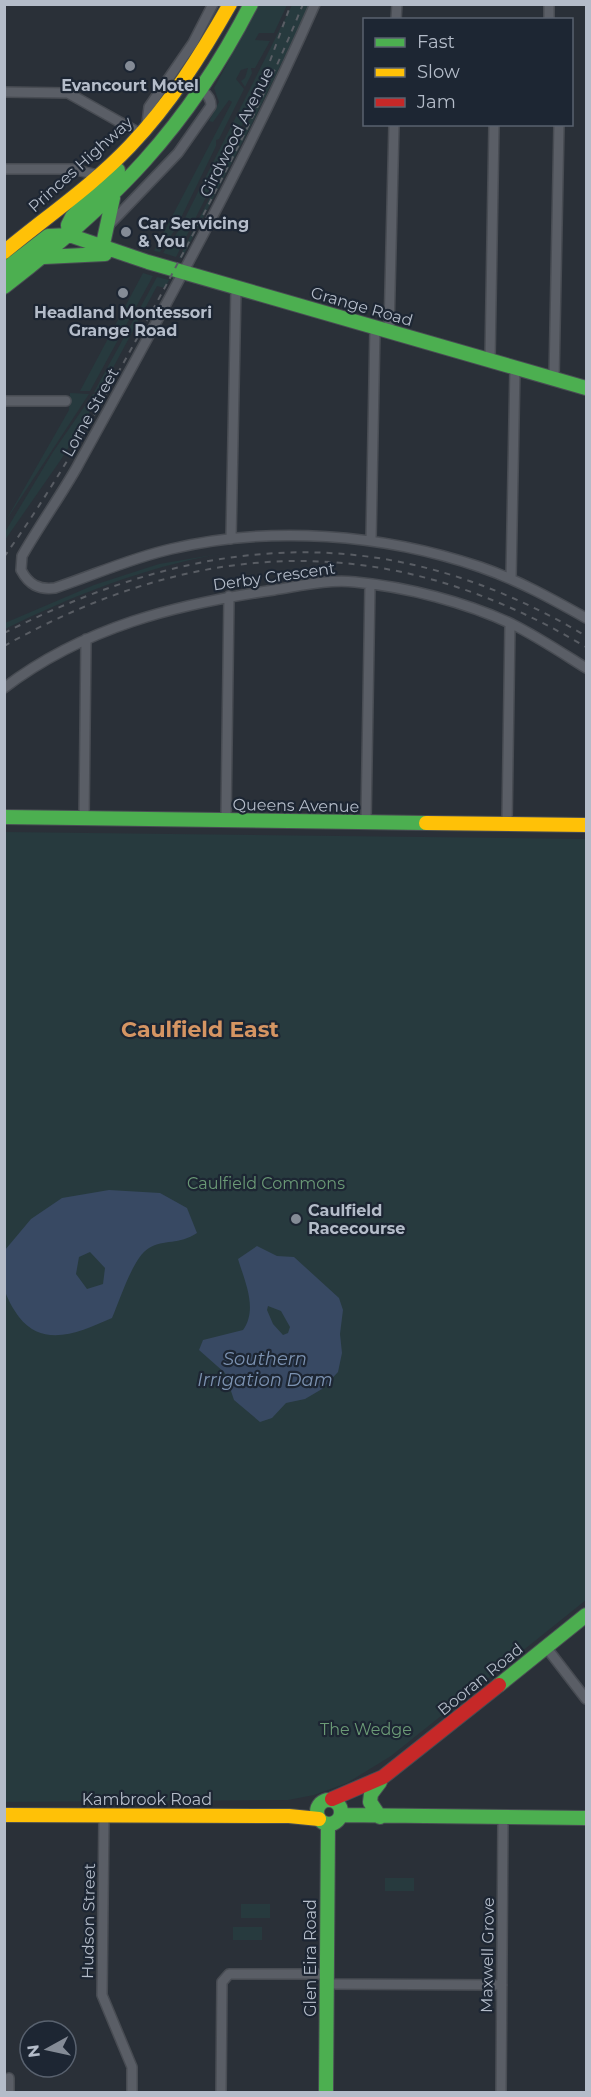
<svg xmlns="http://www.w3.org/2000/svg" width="591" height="2097" font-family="Montserrat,sans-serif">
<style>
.green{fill:#273a3e}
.water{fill:#384963;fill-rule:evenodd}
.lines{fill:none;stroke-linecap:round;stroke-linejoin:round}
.street-casing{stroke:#484c53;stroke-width:12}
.fast-casing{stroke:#484c53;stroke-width:16}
.slow-casing{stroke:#484c53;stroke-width:16}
.jam-casing{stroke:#484c53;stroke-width:16}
.street{stroke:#5a5e66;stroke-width:9}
.fast{stroke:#4caf50;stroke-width:14}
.slow{stroke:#ffc107;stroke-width:14}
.jam{stroke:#c62828;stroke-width:14}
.rail{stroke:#595d64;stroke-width:2;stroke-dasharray:6 6;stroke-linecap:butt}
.poi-dot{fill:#848b96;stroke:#1d2633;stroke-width:2}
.labels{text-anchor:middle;stroke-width:4.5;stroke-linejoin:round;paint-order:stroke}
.poi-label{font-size:16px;font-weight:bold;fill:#b4bcc9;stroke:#1d2633}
.street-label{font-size:16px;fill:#b4bcc9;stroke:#1d2633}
.park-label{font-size:16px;fill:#6b9a76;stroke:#1d2633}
.water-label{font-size:18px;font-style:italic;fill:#7c92b1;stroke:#1d2633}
.district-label{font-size:22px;font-weight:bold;fill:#d59563;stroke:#1d2633}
</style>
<rect width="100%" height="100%" fill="#2a3038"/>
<path class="green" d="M 259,5 L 287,5 L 274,33 L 259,33 L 255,40 L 270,41 L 255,68 L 251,68 L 252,73 L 245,87 L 241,81 L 245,78 L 248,68 L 241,70 L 236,79 L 244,89 L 219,139 L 216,140 L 216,146 L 176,228 L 160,252 L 154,251 L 232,102 L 229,100 L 213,122 L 209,121 L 219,102 L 214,88 Z
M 292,5 L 310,5 L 255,118 L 182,258 L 179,258 L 271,77 L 267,75 L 176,257 L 163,253 L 179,230 Z
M 143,273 L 153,276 L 90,391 L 80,391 Z
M 157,277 L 169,280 L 165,288 L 157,286 L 100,392 L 94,392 Z
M 70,393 L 89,394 L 5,522 L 69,410 Z
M 93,394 L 98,394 L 95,403 L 62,458 L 5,540 L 5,532 L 53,452 Z
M 219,554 C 143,568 74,595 5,629 L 5,623 L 94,585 L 159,564 Z
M 5,832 L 586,839 L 586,1600 L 391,1756 L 347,1783 L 314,1795 L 288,1800 L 5,1802 Z
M 385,1878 L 414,1878 L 414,1891 L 385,1891 Z
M 241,1904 L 270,1904 L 270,1918 L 241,1918 Z
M 233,1927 L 262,1927 L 262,1940 L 233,1940 Z"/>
<path class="water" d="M 109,1190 L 160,1193 L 187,1208 L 197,1233 C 179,1245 164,1239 149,1248 C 133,1257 120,1300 112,1318 C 80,1332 44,1349 19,1317 C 13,1309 6,1297 4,1287 C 3,1275 4,1262 5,1250 L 31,1219 L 62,1198 ZM 90,1252 L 105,1268 L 103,1284 L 87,1289 L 76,1274 L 79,1257 Z
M 257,1246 L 277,1256 L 294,1257 L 339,1298 L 343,1310 L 340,1334 L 342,1353 L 338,1372 L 322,1389 L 305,1399 L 286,1403 L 272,1418 L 260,1422 L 234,1400 L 225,1373 L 199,1350 L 203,1340 L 243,1330 C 258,1309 245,1282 238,1259 ZM 268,1306 L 281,1311 L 290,1327 L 288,1333 L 283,1335 L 273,1324 L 267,1310 Z"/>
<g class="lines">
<g class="street-casing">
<path id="street" d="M 315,4 C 246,162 160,316 77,467 C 60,497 39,526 22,556 L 21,570 C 29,585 39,590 55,588 C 94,575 131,558 171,549 C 271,525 383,534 480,567 C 518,580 552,599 586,618
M 396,20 L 397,4
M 549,20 L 549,4
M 4,92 L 68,93 L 141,134
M 147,123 L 149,107 L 193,43 L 213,4
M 4,169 L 72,169 L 98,175
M 108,226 L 178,153 L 211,106 C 211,91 195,87 183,83
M 389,331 L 394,124
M 490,360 L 494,124
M 554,379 L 559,124
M 4,401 L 66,401
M 231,539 L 236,287
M 371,541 L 375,327
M 511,579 L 515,367
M 4,688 C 84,627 177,604 274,590 C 300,586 328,579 355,582 C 407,587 465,602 512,624 C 538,637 562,653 586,668
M 84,819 L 86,639
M 226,820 L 229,596
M 366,822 L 370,584
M 507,824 L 510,624
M 546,1647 L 586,1699
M 104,1815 L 102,1995 L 132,2067 L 132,2092
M 326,1984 L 502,1985
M 9,2092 L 9,2078
M 221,2092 L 222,1982 L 229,1974 L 326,1974
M 501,2092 L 503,1817"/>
</g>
<g class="fast-casing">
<path id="fast" d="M 69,235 L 148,262 L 586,388
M 69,236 L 68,225 L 72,217 L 118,170
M 103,244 L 113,198
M 44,257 L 105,254
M 4,270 L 48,236 L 69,235
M 4,287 C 114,202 187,129 251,4
M 4,817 L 426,823
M 499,1685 L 586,1615
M 380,1782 L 371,1794 L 370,1802 L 380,1817
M317 1812a12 12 0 1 1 24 0a12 12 0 1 1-24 0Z
M 341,1815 L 586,1818
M 326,2092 L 328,1824"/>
</g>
<g class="slow-casing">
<path id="slow" d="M 4,252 C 46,217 92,186 130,146 C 170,104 201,55 230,4
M 426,823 L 586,825
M 4,1815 L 289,1816 L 319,1819"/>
</g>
<g class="jam-casing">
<path id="jam" d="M 332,1799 L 383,1777 L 499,1685"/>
</g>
<use href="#street" class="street"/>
<use href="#fast" class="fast"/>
<use href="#slow" class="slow"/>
<use href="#jam" class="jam"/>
<path class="rail" d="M 270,61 L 291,4
M 4,557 C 65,472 113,382 163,291 C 213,197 263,103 303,4
M 4,633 C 205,532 388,518 586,636
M 4,646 C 203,535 390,530 586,647"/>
</g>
<g class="poi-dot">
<circle cx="130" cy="66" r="6"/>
<circle cx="126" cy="232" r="6"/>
<circle cx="123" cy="293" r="6"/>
<circle cx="296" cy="1219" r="6"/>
</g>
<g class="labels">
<g class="poi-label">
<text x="130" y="91">Evancourt Motel</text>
<text x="138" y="229" text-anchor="start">Car Servicing<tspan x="138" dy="18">&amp; You</tspan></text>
<text x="123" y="318">Headland Montessori<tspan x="123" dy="18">Grange Road</tspan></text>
<text x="308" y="1216" text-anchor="start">Caulfield<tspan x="308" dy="18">Racecourse</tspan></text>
</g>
<g class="street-label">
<text transform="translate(236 132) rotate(-63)" y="6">Girdwood Avenue</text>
<text transform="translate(80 164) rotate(-42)" y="6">Princes Highway</text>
<text transform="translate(362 306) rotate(16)" y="6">Grange Road</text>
<text transform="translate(90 412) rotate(-61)" y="6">Lorne Street</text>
<text transform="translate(274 576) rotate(-8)" y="6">Derby Crescent</text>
<text transform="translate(296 805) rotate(1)" y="6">Queens Avenue</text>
<text transform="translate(480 1679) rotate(-39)" y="6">Booran Road</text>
<text x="147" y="1805">Kambrook Road</text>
<text transform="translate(88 1921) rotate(-89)" y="6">Hudson Street</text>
<text transform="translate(487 1955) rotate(-89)" y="6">Maxwell Grove</text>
<text transform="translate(310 1958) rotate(-90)" y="6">Glen Eira Road</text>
</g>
<g class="park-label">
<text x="266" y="1189">Caulfield Commons</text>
<text x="366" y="1735">The Wedge</text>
</g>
<g class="water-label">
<text x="265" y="1365">Southern<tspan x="265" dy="21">Irrigation Dam</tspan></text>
</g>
<g class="district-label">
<text x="200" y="1037">Caulfield East</text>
</g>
</g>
<rect width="591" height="2097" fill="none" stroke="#b4bcc9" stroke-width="12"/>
<rect x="363" y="18" width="210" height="108" fill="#1d2633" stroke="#59626f" stroke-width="1.5"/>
<rect x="375" y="38" width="30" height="9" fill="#4caf50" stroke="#59626f" stroke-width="1.5"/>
<text x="417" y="48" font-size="18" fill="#b4bcc9">Fast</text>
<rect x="375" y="68" width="30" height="9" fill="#ffc107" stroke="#59626f" stroke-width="1.5"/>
<text x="417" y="78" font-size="18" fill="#b4bcc9">Slow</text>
<rect x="375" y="98" width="30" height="9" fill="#c62828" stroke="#59626f" stroke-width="1.5"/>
<text x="417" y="108" font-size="18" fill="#b4bcc9">Jam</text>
<g transform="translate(48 2049) rotate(262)"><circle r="28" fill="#1d2633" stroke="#59626f" stroke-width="1.5"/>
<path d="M0-4.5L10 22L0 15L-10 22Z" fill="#848b96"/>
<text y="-9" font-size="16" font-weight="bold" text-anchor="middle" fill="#b4bcc9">N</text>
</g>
</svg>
